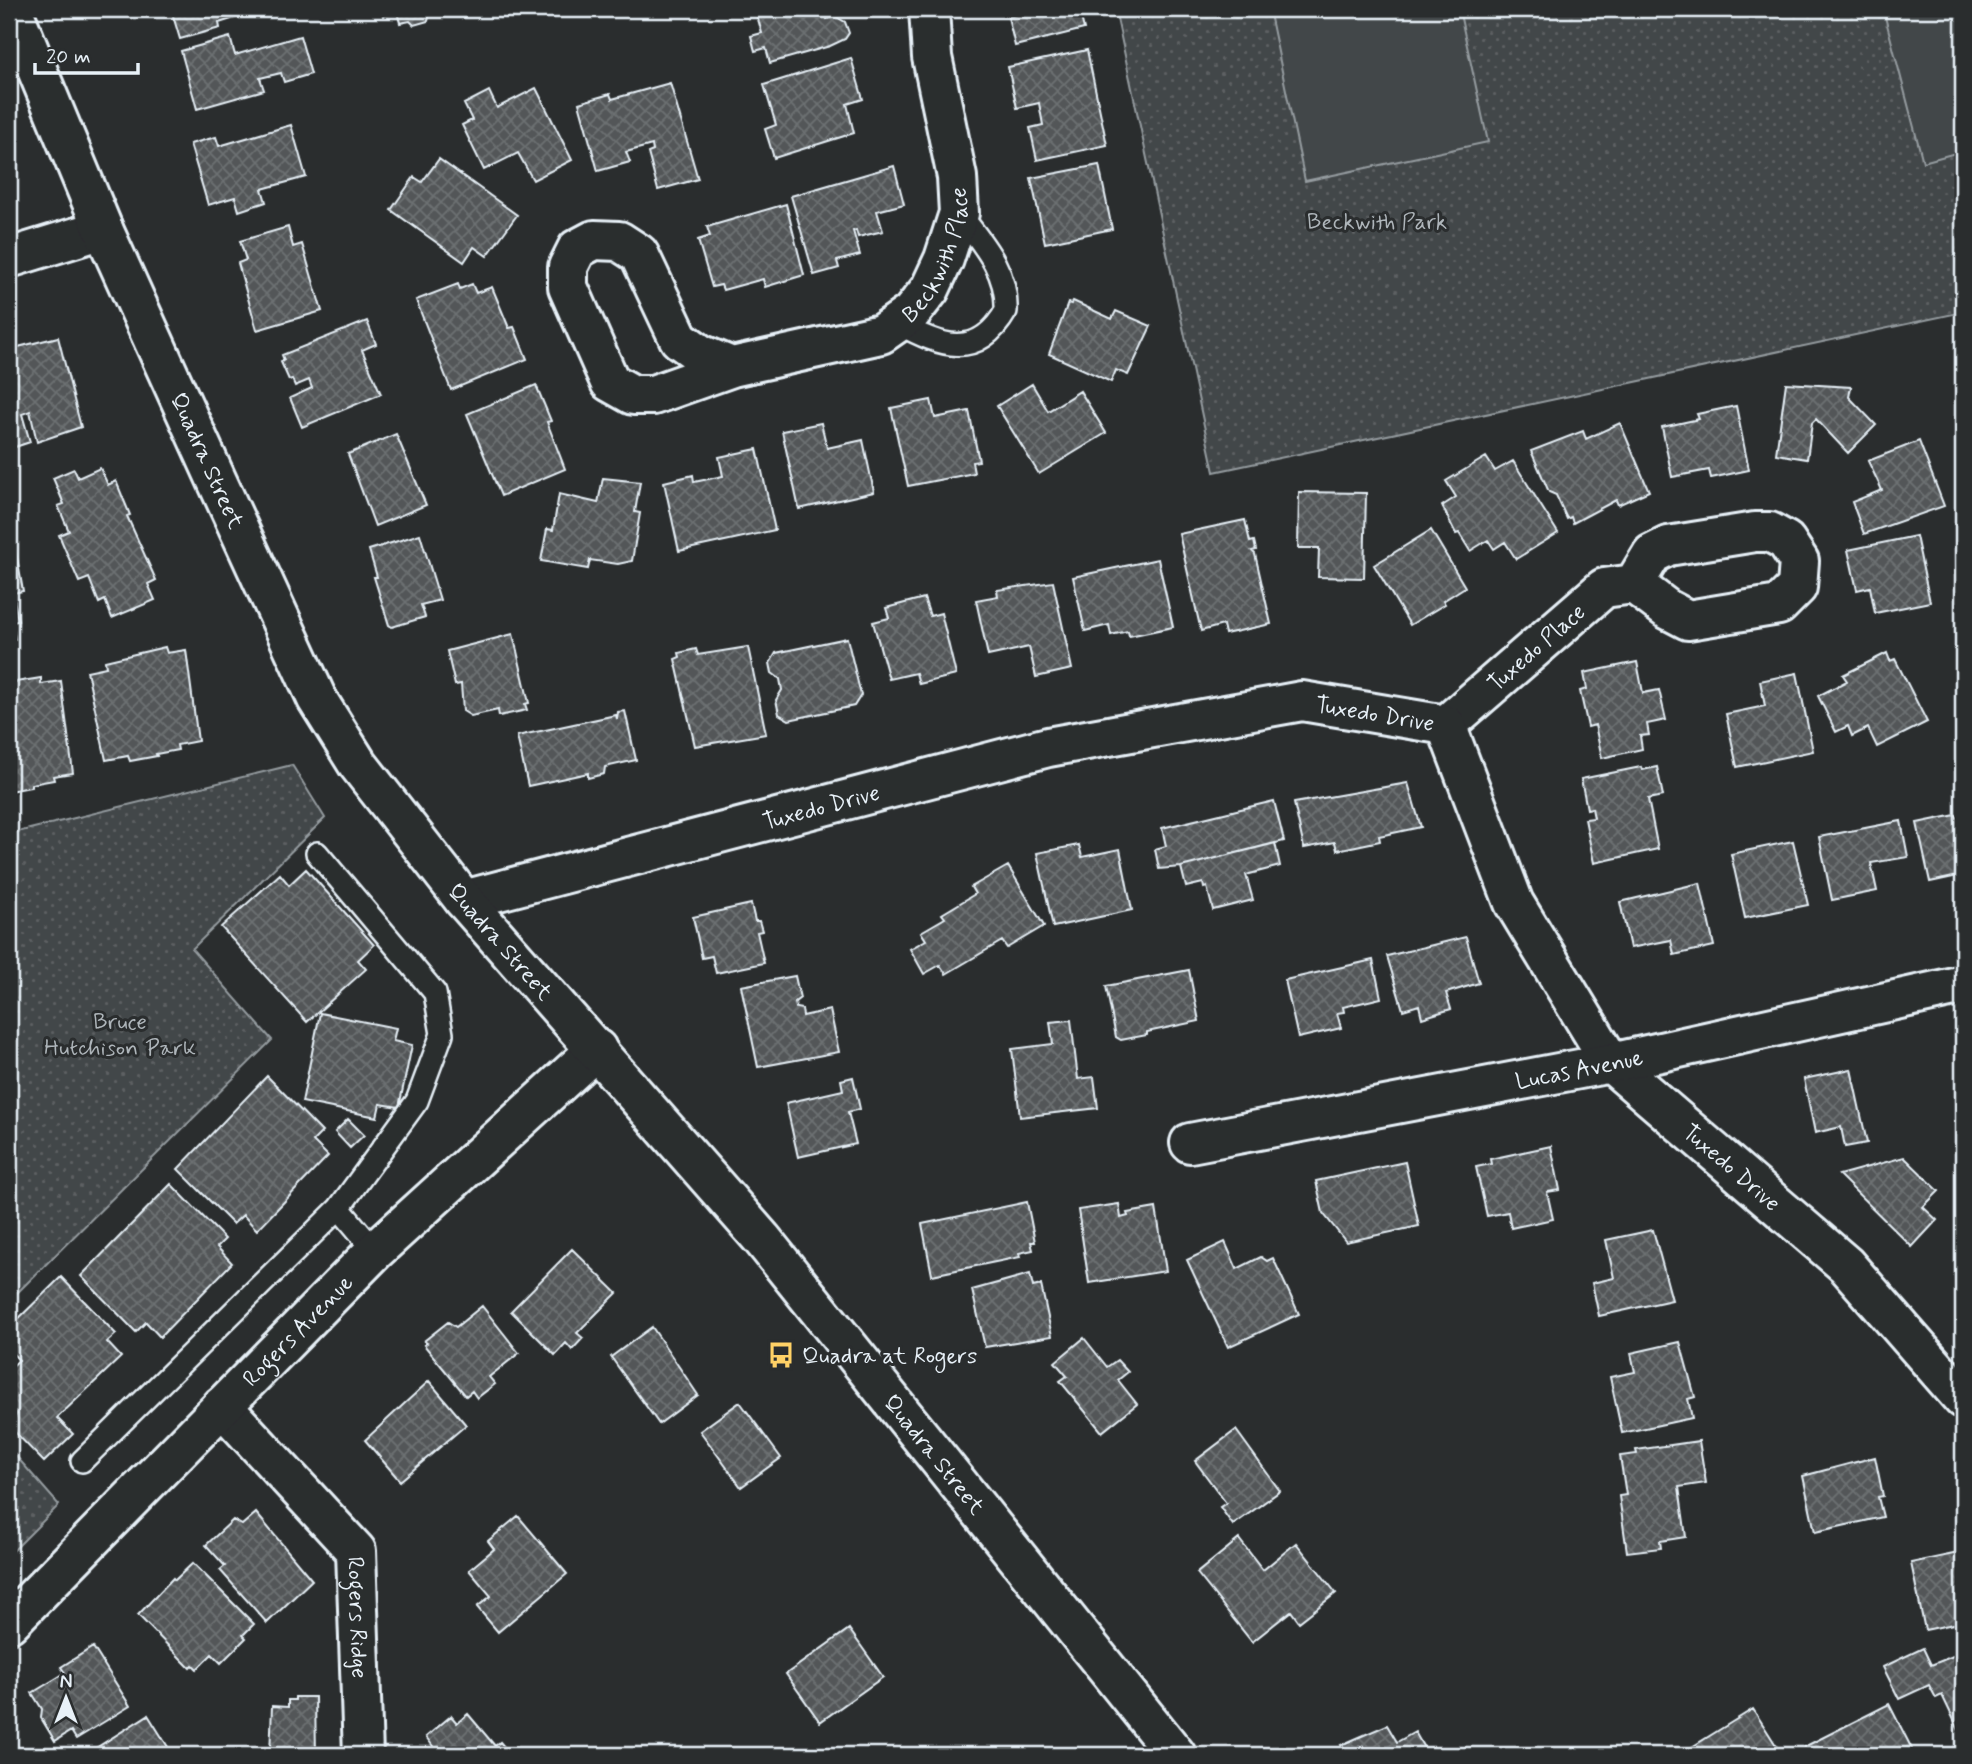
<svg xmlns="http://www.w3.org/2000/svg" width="1972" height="1764" font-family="Mynerve,sans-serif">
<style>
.park{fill:url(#park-dots);stroke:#959ca0;stroke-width:2}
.garden{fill:#424648;stroke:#959ca0;stroke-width:2}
.building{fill:url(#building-cross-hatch);stroke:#e8f1f8;stroke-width:2}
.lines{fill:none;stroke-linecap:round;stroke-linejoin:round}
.lane-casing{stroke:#e8f1f8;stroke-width:26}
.street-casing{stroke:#e8f1f8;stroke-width:44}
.secondary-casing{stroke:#e8f1f8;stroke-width:44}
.lane{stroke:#2a2d2e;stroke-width:21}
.street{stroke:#2a2d2e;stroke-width:38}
.secondary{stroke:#2a2d2e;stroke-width:38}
.labels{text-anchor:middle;stroke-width:6;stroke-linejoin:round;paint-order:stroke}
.park-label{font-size:23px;fill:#aeb5ba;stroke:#2a2d2e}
.street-label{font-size:23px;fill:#e8f1f8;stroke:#2a2d2e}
.poi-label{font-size:23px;fill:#e8f1f8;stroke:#2a2d2e;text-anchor:start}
</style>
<defs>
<pattern id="park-dots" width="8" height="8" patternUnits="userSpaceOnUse" patternTransform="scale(1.75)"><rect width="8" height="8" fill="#424648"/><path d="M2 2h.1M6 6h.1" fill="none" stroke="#5d6163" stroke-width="1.8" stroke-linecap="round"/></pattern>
<pattern id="building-cross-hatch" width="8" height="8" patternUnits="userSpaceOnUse" patternTransform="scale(1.75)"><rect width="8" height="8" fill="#535759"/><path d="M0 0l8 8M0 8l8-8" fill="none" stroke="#6c7072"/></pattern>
</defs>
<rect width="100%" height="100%" fill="#2a2d2e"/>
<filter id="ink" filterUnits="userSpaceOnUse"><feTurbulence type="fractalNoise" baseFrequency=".0143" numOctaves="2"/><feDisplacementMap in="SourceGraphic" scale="14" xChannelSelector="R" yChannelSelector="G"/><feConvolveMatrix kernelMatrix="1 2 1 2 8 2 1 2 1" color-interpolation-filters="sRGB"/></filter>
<g filter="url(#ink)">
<path class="park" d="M 1115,9 L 1963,9 L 1963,312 L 1214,472 Z
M 292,765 L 325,818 L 192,949 L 272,1040 L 9,1301 L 9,834 Z
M 9,1448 L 59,1505 L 9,1555 Z"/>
<path class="garden" d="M 1269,9 L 1459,9 L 1488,142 L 1305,181 Z
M 1883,9 L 1963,9 L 1963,151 L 1923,162 Z"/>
<path class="building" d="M 171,9 L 256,9 L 257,11 L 219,23 L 220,28 L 180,39 Z
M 381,9 L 431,9 L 428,21 L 414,25 L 410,21 L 400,23 L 397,12 L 383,16 Z
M 755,9 L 831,9 L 824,11 L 827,19 L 835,16 L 845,22 L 849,33 L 845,39 L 830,46 L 770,63 L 766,48 L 755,51 L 751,36 L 762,33 Z
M 1024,9 L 1079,9 L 1084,29 L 1015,46 L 1008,17 L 1025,13 Z
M 300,36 L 311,74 L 284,82 L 281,73 L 260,78 L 264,90 L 197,109 L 181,51 L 230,37 L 235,55 Z
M 1087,50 L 1107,145 L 1037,160 L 1030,128 L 1043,125 L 1039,103 L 1017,108 L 1008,67 Z
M 851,58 L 863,99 L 847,104 L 854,133 L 774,158 L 765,129 L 776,125 L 764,85 Z
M 670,83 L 698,179 L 658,190 L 648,153 L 653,151 L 652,145 L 626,152 L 630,162 L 598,171 L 579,103 L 610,94 L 612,99 Z
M 536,88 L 572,160 L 533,180 L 518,153 L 484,170 L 462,125 L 472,120 L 464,104 L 489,91 L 497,108 Z
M 291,125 L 306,177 L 262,189 L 266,202 L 239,211 L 235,197 L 208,205 L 190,144 L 216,137 L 219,146 Z
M 439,159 L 517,215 L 487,256 L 474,247 L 464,262 L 391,210 L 414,177 L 422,182 Z
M 1099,165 L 1112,229 L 1045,243 L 1031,178 Z
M 894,166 L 904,204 L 877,211 L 883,231 L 858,237 L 856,230 L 853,231 L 860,255 L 837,261 L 839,268 L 814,275 L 791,196 Z
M 786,204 L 804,275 L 765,287 L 763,279 L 723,290 L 721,285 L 712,287 L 698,240 L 710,236 L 707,227 Z
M 288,227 L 293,247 L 302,244 L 322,311 L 257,330 L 238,263 L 246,260 L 240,241 Z
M 458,284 L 460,289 L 472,284 L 476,293 L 492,287 L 509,328 L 514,327 L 527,359 L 451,390 L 416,300 Z
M 1073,301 L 1112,319 L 1116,311 L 1151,326 L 1128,375 L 1116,370 L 1111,382 L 1049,354 L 1068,303 L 1071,304 Z
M 367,321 L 376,344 L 362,350 L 381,394 L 302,427 L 290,398 L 312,388 L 309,380 L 295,386 L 292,379 L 289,380 L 281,362 L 284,360 L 282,355 Z
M 58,337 L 81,427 L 37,442 L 30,411 L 22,414 L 30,442 L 9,449 L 9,356 L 16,354 L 14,348 Z
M 1786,383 L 1851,387 L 1849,397 L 1876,425 L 1848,453 L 1816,419 L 1812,423 L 1807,459 L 1776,454 Z
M 1032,384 L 1048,411 L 1080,391 L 1106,433 L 1039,474 L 997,406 Z
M 536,385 L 551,421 L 547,422 L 565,469 L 501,496 L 467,414 Z
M 931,400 L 935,418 L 969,411 L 979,461 L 972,462 L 974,473 L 908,486 L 891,408 Z
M 1736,406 L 1749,470 L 1711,478 L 1709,470 L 1672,477 L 1662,427 L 1699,419 L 1697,414 Z
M 821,423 L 827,448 L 863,440 L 874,492 L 799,509 L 782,431 Z
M 1620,423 L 1649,491 L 1618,505 L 1616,500 L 1573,523 L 1571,517 L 1567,519 L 1556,495 L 1549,492 L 1531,451 L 1583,431 L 1586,439 Z
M 396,434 L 426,505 L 375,526 L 348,454 Z
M 1919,441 L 1944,506 L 1864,534 L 1852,502 L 1882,490 L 1868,461 Z
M 757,449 L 775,530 L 679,551 L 664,482 L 693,475 L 694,482 L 723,476 L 719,457 Z
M 1486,457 L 1495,471 L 1513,461 L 1558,533 L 1516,559 L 1505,542 L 1494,549 L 1488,540 L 1470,551 L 1459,533 L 1456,534 L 1442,506 L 1456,497 L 1446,481 Z
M 100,468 L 108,485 L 116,481 L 130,515 L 127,516 L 156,580 L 148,584 L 155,600 L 112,618 L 105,600 L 99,603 L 89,578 L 79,582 L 59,535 L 69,531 L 58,506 L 64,504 L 53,478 L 74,469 L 78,478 Z
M 603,478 L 640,482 L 635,512 L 640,513 L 632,561 L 618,564 L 590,560 L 588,569 L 541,561 L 547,529 L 553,530 L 559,494 L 598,503 Z
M 1299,492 L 1366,493 L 1364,578 L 1318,577 L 1319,548 L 1298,548 Z
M 1245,520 L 1250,542 L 1254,541 L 1256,550 L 1252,551 L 1255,554 L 1271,624 L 1225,634 L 1223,625 L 1201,631 L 1179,534 Z
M 1431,530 L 1465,587 L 1443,601 L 1445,604 L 1410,625 L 1374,565 Z
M 420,534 L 440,600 L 421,605 L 425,617 L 392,627 L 389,625 L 374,577 L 377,577 L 369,550 Z
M 1916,536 L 1930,602 L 1875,613 L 1870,587 L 1857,590 L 1848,550 Z
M 14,541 L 23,591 L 13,593 L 18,621 L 12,622 L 15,639 L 9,640 L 9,542 Z
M 1158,559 L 1173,627 L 1129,636 L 1128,631 L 1111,635 L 1109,625 L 1085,631 L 1073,577 Z
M 1053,582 L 1072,669 L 1036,677 L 1029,647 L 988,656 L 976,600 L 998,596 L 997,590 Z
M 924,598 L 930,616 L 941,613 L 956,675 L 919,684 L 916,673 L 889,679 L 873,622 L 889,618 L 886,608 Z
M 513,634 L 529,703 L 525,704 L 527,710 L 499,716 L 498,710 L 471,716 L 463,711 L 461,684 L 455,685 L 447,651 Z
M 847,638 L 861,695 L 854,706 L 789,720 L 779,714 L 776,700 L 782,690 L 780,679 L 772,673 L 770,663 L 776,653 Z
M 165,647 L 167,653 L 186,650 L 198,741 L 177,745 L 178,750 L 156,754 L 157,756 L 130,761 L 128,756 L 106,760 L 87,671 L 106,667 L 105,661 Z
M 748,647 L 766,734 L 695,746 L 675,659 L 680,657 L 679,653 L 696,649 L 698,655 Z
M 1887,653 L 1890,661 L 1895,659 L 1927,722 L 1877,747 L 1868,728 L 1852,736 L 1848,726 L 1836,732 L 1818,696 L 1847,681 L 1843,675 Z
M 1637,662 L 1643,693 L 1659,690 L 1666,720 L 1647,724 L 1649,735 L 1640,736 L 1642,749 L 1602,758 L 1595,725 L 1588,727 L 1580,691 L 1587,689 L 1584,673 Z
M 1797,673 L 1813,751 L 1737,767 L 1726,714 L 1765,706 L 1760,681 Z
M 41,678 L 41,684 L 61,681 L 73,773 L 53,776 L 54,780 L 31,784 L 31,787 L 9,791 L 9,683 Z
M 625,711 L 636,760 L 605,767 L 604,774 L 588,778 L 588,773 L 528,786 L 517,736 L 616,715 L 617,719 L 618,712 Z
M 1641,767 L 1642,770 L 1657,767 L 1663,796 L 1648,799 L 1658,849 L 1594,863 L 1585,819 L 1594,818 L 1592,808 L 1587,809 L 1581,779 Z
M 1408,783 L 1421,827 L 1379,836 L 1380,841 L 1337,850 L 1335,842 L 1304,848 L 1294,803 Z
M 1274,801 L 1284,841 L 1181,867 L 1159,869 L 1155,849 L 1166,846 L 1162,828 Z
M 1956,815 L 1957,818 L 1963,816 L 1963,875 L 1930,882 L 1917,823 Z
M 1901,821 L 1908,857 L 1871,863 L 1877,891 L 1832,900 L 1819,837 Z
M 1793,841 L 1808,905 L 1745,918 L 1731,854 Z
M 1275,843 L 1280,866 L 1246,875 L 1253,900 L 1213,910 L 1207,887 L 1204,888 L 1203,883 L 1186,887 L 1181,867 Z
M 1079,845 L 1082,857 L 1120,849 L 1132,910 L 1053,927 L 1037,853 Z
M 1008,866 L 1044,926 L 1007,948 L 1002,941 L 946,974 L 940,965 L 924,974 L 910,949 L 926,940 L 921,932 L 945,918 L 942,914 L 975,894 L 971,887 Z
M 306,869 L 374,945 L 358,960 L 366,969 L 307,1022 L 221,927 L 280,874 L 289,885 Z
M 1700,883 L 1714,946 L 1674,955 L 1671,940 L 1630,948 L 1620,902 Z
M 751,904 L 755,921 L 759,921 L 762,931 L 757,932 L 764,963 L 716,973 L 712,956 L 702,958 L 693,917 Z
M 1466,937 L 1479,983 L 1446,993 L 1451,1009 L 1422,1018 L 1419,1005 L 1403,1010 L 1387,956 Z
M 1373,960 L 1381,998 L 1343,1007 L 1344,1012 L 1337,1013 L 1341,1028 L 1298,1038 L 1285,980 Z
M 1189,970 L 1199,1021 L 1147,1032 L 1147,1035 L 1121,1040 L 1116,1037 L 1106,986 Z
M 795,976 L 800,998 L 795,1002 L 796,1008 L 802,1009 L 803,1016 L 830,1010 L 839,1052 L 758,1067 L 741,986 Z
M 320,1013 L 396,1028 L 393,1041 L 412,1045 L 399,1107 L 380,1104 L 377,1117 L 302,1102 Z
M 1071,1020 L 1078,1079 L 1094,1077 L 1098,1108 L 1020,1117 L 1012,1049 L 1053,1044 L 1050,1022 Z
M 1851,1069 L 1867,1143 L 1845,1147 L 1841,1127 L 1815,1133 L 1804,1079 Z
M 267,1076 L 322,1132 L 313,1141 L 328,1156 L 257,1230 L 243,1215 L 233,1224 L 178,1169 Z
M 853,1077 L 860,1109 L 848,1112 L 856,1144 L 798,1157 L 786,1103 L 843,1090 L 841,1080 Z
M 348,1119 L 364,1135 L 350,1148 L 335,1132 Z
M 1551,1146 L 1560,1190 L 1547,1192 L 1553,1219 L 1511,1228 L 1508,1212 L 1487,1216 L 1476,1167 L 1491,1164 L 1490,1159 Z
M 1904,1157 L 1939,1191 L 1923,1207 L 1937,1220 L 1912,1247 L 1839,1175 Z
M 1405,1162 L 1419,1226 L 1346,1242 L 1323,1213 L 1316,1181 Z
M 171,1184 L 225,1239 L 217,1247 L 232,1263 L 160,1337 L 146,1322 L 136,1332 L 81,1276 Z
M 1027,1202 L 1035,1242 L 1031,1242 L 1033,1250 L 1019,1253 L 1020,1257 L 932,1275 L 922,1224 Z
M 1119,1204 L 1121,1218 L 1128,1216 L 1127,1213 L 1156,1208 L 1166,1271 L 1089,1283 L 1078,1210 Z
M 1653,1230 L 1672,1300 L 1599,1316 L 1592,1283 L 1614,1278 L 1606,1240 Z
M 1225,1242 L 1237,1269 L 1261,1257 L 1267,1261 L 1273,1258 L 1299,1314 L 1228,1347 L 1187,1260 Z
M 572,1249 L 617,1293 L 577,1333 L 583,1338 L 572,1350 L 566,1343 L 555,1355 L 511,1311 Z
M 1030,1274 L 1033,1287 L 1041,1285 L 1052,1336 L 985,1347 L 972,1290 Z
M 61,1277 L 116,1334 L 107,1342 L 121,1357 L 57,1418 L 73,1434 L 44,1462 L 9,1426 L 17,1414 L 9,1405 L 9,1369 L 19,1360 L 9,1350 L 9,1328 Z
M 482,1306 L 519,1353 L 489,1377 L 495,1384 L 477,1398 L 472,1391 L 466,1396 L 424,1345 L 427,1343 L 424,1341 L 448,1322 L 456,1327 Z
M 652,1327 L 698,1395 L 659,1424 L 611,1357 Z
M 1084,1338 L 1107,1367 L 1117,1360 L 1128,1372 L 1118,1380 L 1137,1404 L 1102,1432 L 1060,1381 L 1067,1376 L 1055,1362 Z
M 1680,1342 L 1695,1397 L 1688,1399 L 1692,1418 L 1622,1433 L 1610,1377 L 1635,1372 L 1631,1353 Z
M 429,1381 L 466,1425 L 400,1481 L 365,1440 Z
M 740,1402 L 781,1458 L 741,1487 L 700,1431 Z
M 1236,1430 L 1280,1491 L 1233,1525 L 1220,1507 L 1226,1503 L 1195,1461 Z
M 1699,1441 L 1706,1483 L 1679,1487 L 1686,1537 L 1660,1541 L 1661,1548 L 1627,1552 L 1619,1496 L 1626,1495 L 1620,1456 L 1637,1454 L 1636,1450 Z
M 1875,1457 L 1883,1496 L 1878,1497 L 1883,1517 L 1815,1532 L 1803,1476 Z
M 256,1513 L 312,1580 L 267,1623 L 220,1570 L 225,1566 L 206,1545 L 233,1520 L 242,1525 Z
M 518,1516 L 567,1574 L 498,1632 L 477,1607 L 491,1596 L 469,1570 L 494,1549 L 488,1541 Z
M 1239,1539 L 1263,1570 L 1296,1543 L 1336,1593 L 1299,1622 L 1291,1611 L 1252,1642 L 1197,1573 Z
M 1963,1552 L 1963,1622 L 1925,1630 L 1911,1563 Z
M 193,1563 L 254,1624 L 243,1635 L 246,1638 L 221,1663 L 212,1654 L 197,1669 L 193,1665 L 190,1668 L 138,1615 L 173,1578 L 175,1580 Z
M 849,1629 L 883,1677 L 820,1722 L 786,1674 Z
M 93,1647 L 130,1706 L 76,1739 L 71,1731 L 55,1741 L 41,1718 L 42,1709 L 32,1693 L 65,1673 L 61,1667 Z
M 1923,1648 L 1931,1665 L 1963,1652 L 1963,1739 L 1942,1695 L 1936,1698 L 1929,1685 L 1899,1699 L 1883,1667 Z
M 295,1697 L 315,1697 L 316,1755 L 270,1755 L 272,1706 L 288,1707 L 288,1700 L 295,1700 Z
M 1889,1704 L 1912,1749 L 1900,1755 L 1808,1755 L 1804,1747 Z
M 1753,1709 L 1781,1753 L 1777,1755 L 1679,1755 Z
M 468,1714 L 495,1746 L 500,1742 L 511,1755 L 435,1755 L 435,1749 L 426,1737 L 451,1716 L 457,1723 Z
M 148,1715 L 173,1755 L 85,1755 Z
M 1387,1725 L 1397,1742 L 1415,1732 L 1428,1755 L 1347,1755 L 1341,1745 Z"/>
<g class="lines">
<g class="lane-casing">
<path id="lane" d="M 899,324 C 941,346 977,361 1006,311 C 1008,271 982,243 959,213
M 339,1208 L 375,1251
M 82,1461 L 339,1208 L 417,1101 L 442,1034 L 435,993 L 317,853"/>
</g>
<g class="street-casing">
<g id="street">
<path d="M 9,258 L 103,229"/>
<path id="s1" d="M 732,367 L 700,354 L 679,339 L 639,254 L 619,241 L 594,240 L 577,249 L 568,267 L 568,287 L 610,382 L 633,395 L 653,395 L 732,367 L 881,334 L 911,313 L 930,289 L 944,259 L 959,213 L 957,177 L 932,57 L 929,9"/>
<path id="s2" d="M 1446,725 L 1604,588 L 1634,584 L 1667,609 L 1688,620 L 1779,605 L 1797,587 L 1799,561 L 1786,541 L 1770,532 L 1755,532 L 1668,546 L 1652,554 L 1634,584"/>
<path id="s3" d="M 464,900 L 1048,747 L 1302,701 L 1446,725 L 1514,903 L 1611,1063 L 1846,1265 L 1963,1399"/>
<path id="s4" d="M 1190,1143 L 1611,1063 L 1963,985"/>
<path id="s5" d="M 222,1406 L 356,1551 L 363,1755"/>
<path id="s6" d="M 9,1623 L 375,1251 L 597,1049"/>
</g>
</g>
<g class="secondary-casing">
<g id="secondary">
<path id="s7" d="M 12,9 L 103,229 L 217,481 L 317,699 L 357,763 L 464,900 L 762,1239 L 1176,1755"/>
</g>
</g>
<use href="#lane" class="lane"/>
<use href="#street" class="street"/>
<use href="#secondary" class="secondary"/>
</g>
</g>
<defs>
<g id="bus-bare" transform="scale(2.1)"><path d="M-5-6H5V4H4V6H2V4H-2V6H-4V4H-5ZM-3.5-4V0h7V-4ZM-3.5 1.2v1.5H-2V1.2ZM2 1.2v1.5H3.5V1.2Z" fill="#ffd166" stroke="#2a2d2e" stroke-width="2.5" paint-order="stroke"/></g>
</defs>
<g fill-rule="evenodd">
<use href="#bus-bare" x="781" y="1355"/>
</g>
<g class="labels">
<g class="park-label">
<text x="1377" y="229">Beckwith Park</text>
<text x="120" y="1029">Bruce<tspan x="120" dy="26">Hutchison Park</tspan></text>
</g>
<g class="street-label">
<text dy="8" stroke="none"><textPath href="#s1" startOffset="751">Beckwith Place</textPath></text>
<text dy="8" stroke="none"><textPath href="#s7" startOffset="492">Quadra Street</textPath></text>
<text dy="8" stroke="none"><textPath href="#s2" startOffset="119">Tuxedo Place</textPath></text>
<text dy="8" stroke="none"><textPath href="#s3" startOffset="936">Tuxedo Drive</textPath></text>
<text dy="8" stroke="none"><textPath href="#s3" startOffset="369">Tuxedo Drive</textPath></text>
<text dy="8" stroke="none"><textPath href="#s7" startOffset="1059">Quadra Street</textPath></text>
<text dy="8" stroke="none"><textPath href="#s4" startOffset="396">Lucas Avenue</textPath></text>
<text dy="8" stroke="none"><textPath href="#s3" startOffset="1545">Tuxedo Drive</textPath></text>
<text dy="8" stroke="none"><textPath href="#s6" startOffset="411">Rogers Avenue</textPath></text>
<text dy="8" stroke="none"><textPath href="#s7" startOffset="1731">Quadra Street</textPath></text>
<text dy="8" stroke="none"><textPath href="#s5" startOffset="264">Rogers Ridge</textPath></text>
</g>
<g class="poi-label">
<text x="802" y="1363">Quadra at Rogers</text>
</g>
</g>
<rect width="1972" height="1764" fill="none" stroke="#2a2d2e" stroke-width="35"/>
<rect x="18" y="18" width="1937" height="1729" fill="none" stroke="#e8f1f8" stroke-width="2.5" filter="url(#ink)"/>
<g transform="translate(66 1698)" stroke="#2a2d2e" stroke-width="5" paint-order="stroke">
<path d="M0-5L12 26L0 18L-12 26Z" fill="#e8f1f8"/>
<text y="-10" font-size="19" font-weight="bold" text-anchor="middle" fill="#e8f1f8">N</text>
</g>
<path d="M35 63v10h103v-10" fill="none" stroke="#e8f1f8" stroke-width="3.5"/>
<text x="46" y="63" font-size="21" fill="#e8f1f8" stroke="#2a2d2e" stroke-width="5" paint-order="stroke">20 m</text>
</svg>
